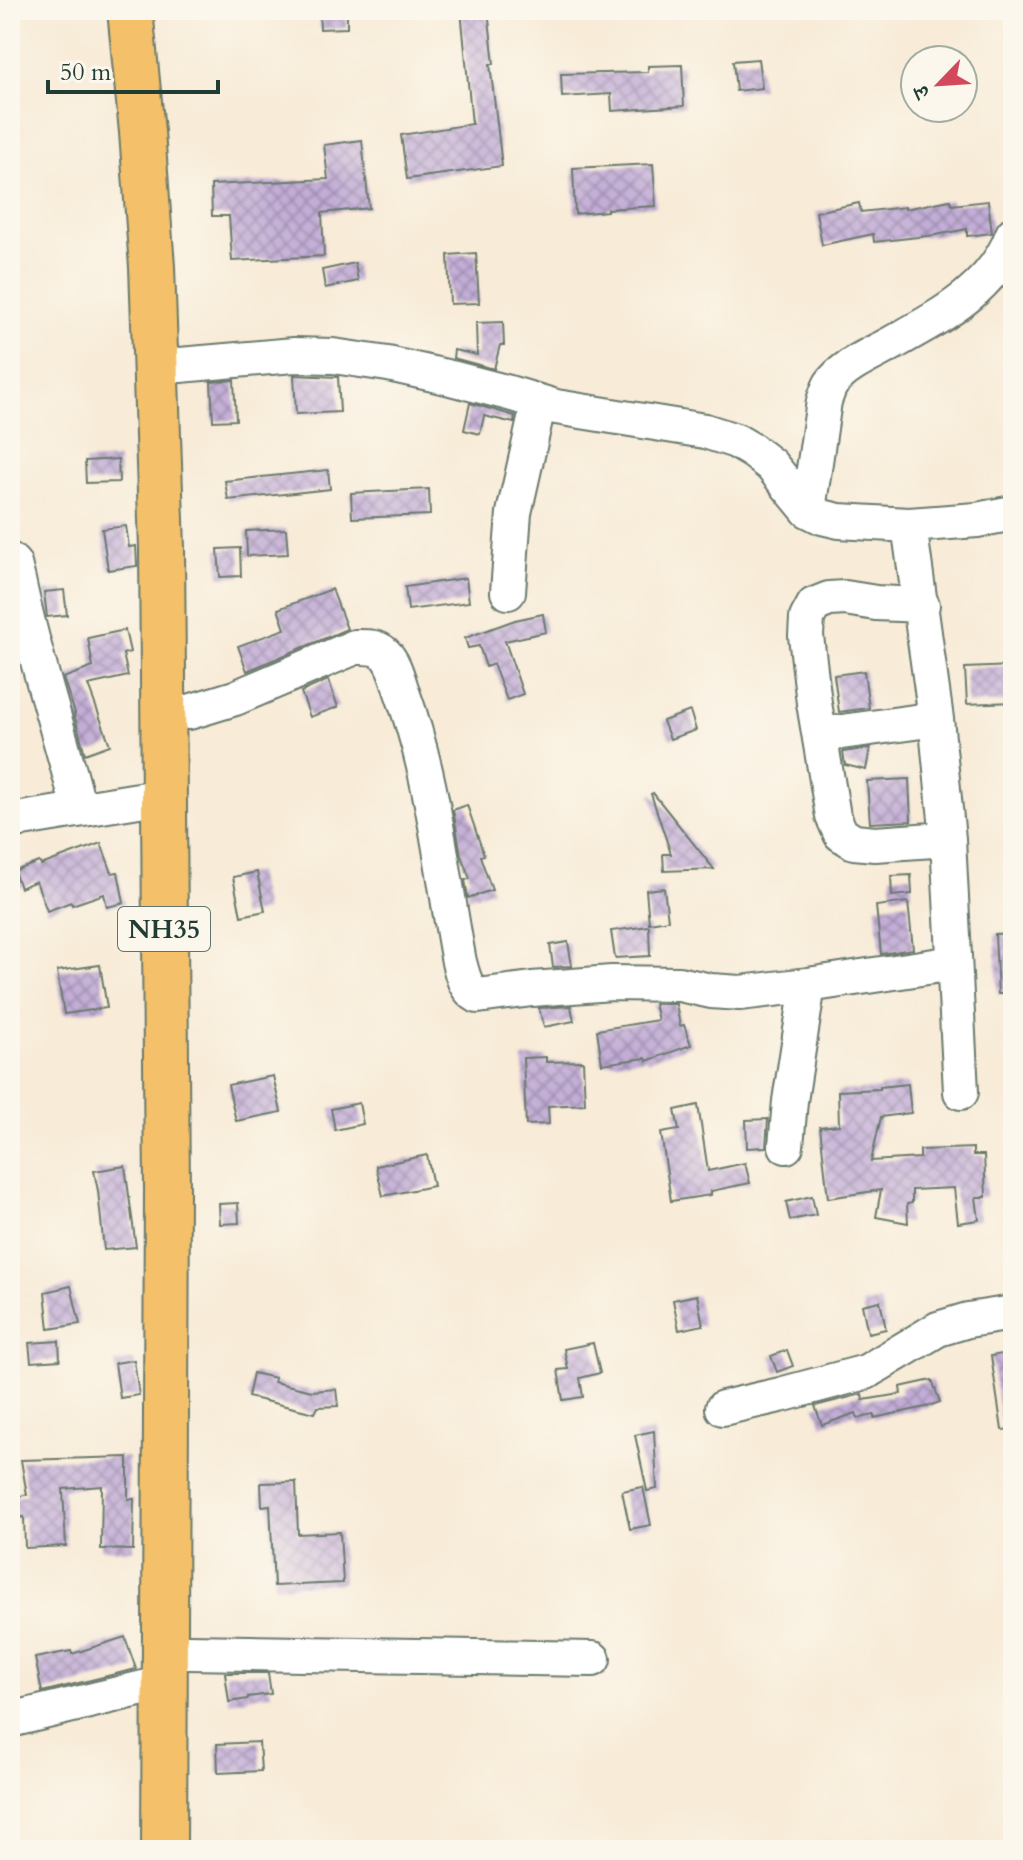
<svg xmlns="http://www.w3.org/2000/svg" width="1023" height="1860" font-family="Cardo,'Noto Serif Devanagari',serif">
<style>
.building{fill:url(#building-cross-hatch)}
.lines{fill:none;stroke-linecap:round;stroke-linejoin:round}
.minor-casing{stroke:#6b7a6d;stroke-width:38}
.highway-casing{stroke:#6b7a6d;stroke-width:48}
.minor{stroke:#fff;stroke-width:34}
.highway{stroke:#f4c16a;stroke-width:44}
.labels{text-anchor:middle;stroke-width:8;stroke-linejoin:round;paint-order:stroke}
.shield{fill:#fbf7ec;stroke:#61756b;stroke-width:2}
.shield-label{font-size:26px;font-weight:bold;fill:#1f3d34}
</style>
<defs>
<pattern id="building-cross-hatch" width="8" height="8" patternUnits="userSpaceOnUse" patternTransform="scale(2)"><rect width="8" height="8" fill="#c3add7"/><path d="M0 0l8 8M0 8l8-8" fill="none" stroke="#9e8eaf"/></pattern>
</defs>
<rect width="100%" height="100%" fill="#fbf7ec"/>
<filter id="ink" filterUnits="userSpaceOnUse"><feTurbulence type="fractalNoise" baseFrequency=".0125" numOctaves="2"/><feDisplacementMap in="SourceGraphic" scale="16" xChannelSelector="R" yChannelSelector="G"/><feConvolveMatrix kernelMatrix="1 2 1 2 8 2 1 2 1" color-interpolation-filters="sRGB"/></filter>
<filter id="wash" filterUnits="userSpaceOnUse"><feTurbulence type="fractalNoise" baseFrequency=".006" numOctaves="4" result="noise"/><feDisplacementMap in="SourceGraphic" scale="32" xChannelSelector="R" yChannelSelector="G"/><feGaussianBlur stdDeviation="1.8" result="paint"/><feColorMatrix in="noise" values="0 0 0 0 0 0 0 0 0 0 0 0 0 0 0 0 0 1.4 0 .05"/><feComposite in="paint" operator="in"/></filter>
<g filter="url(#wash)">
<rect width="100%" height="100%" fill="#f8ebd7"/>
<g id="blocks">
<path class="building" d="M 319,10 L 347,10 L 347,28 L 320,29 Z
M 461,10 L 488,10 L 494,64 L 490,64 L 502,166 L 407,179 L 401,135 L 472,124 Z
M 758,59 L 762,88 L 736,91 L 733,61 Z
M 682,65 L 684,106 L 612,111 L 611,94 L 562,97 L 561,74 L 648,72 L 648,66 Z
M 362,140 L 369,208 L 322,213 L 324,256 L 232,261 L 229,216 L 212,216 L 211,185 L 328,179 L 324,145 Z
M 653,164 L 656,206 L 607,209 L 607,211 L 575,214 L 573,168 Z
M 950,200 L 952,205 L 988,201 L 992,233 L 967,236 L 967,229 L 936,235 L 874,242 L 873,234 L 822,245 L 816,212 L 859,203 L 861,212 L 905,207 L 905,209 Z
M 476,253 L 479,303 L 450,304 L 448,255 Z
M 355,263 L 358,281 L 325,288 L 322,270 Z
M 503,322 L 504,345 L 500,345 L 494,369 L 453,358 L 454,350 L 477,355 L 476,323 Z
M 294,375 L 338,377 L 340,412 L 296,414 Z
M 234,380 L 236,420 L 213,421 L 211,382 Z
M 470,403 L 515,416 L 514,423 L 484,416 L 480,434 L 464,430 Z
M 118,459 L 119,482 L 86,483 L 85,461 Z
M 328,470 L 330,489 L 228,500 L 225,481 Z
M 429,489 L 430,515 L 352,518 L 351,493 Z
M 126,526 L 129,547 L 136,546 L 137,566 L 108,570 L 102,529 Z
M 286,529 L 288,554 L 247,556 L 246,531 Z
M 240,548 L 241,576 L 220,577 L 218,549 Z
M 466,578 L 469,602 L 408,610 L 405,587 Z
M 332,589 L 347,629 L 247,671 L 238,646 L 285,629 L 278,609 Z
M 64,590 L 67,615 L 47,617 L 44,592 Z
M 543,614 L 546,632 L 505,641 L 523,694 L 507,700 L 493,664 L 486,667 L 479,646 L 468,648 L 465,638 L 515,620 Z
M 125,630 L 130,652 L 123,654 L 128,676 L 88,685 L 110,745 L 85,754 L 74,714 L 75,713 L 63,678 L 93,667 L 88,638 Z
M 1013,666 L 1013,702 L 967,704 L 965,668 Z
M 864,671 L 869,708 L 839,712 L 834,675 Z
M 328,680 L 338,707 L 310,717 L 301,692 Z
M 690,711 L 696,730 L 670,739 L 663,721 Z
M 870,748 L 866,770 L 845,765 L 843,752 Z
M 909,779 L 911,821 L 870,823 L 867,781 Z
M 653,793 L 714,869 L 664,871 L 663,854 L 671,854 L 651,794 Z
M 467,805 L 484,855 L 480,856 L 492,890 L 468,898 L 465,880 L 470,879 L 461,855 L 453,810 Z
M 101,843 L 112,873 L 118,872 L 124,903 L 107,907 L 104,894 L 72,905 L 71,902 L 47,911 L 36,881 L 20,888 L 14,871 L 39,862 L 41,865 Z
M 257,872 L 265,911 L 241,916 L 233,877 Z
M 911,875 L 912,894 L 892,896 L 891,876 Z
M 664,888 L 668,920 L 649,923 L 646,890 Z
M 908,902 L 913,949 L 881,954 L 876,906 Z
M 649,926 L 650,956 L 615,958 L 611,931 Z
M 1013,933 L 1013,994 L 998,994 L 995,934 Z
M 568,942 L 572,966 L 553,967 L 550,945 Z
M 100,965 L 107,1008 L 64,1014 L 57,971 Z
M 654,1004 L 676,1004 L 680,1026 L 684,1025 L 691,1045 L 647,1061 L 646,1058 L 602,1064 L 597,1030 L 658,1020 Z
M 571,1006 L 574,1021 L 544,1027 L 539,1008 Z
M 546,1057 L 546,1062 L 583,1061 L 585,1104 L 548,1106 L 549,1124 L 526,1125 L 523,1058 Z
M 273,1076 L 281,1112 L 236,1121 L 228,1085 Z
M 908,1084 L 911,1113 L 881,1117 L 871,1161 L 920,1158 L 920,1150 L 973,1148 L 973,1155 L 984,1155 L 986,1197 L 976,1197 L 979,1220 L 958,1223 L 954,1188 L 912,1190 L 912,1203 L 907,1204 L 908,1223 L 876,1217 L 881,1190 L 828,1198 L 820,1127 L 839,1125 L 838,1091 L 880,1089 L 880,1087 Z
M 359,1103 L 363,1124 L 335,1130 L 331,1109 Z
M 698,1105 L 708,1171 L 745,1163 L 750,1183 L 711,1191 L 711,1195 L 671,1201 L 661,1133 L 679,1130 L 675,1110 Z
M 768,1119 L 766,1147 L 747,1148 L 746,1120 Z
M 427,1155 L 433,1186 L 383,1196 L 376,1166 Z
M 125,1166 L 136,1247 L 104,1250 L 98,1191 L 94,1171 Z
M 812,1196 L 816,1215 L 790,1220 L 786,1202 Z
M 238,1203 L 239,1223 L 220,1224 L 219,1204 Z
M 71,1286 L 80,1324 L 49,1329 L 45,1292 Z
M 697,1295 L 703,1325 L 679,1330 L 673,1300 Z
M 880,1301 L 886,1329 L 868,1333 L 862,1305 Z
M 59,1341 L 60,1360 L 31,1362 L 29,1343 Z
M 593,1343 L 600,1373 L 580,1378 L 583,1397 L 563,1400 L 558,1370 L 568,1369 L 564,1349 Z
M 787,1350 L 793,1366 L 777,1372 L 771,1356 Z
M 1013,1352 L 1013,1429 L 1002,1430 L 991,1356 Z
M 134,1360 L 139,1395 L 120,1398 L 115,1363 Z
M 253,1373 L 275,1378 L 274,1382 L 312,1391 L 336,1389 L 338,1406 L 318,1407 L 315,1413 L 248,1397 Z
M 932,1380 L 940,1402 L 926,1407 L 874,1418 L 874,1415 L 858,1418 L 856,1413 L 822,1425 L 815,1406 L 862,1394 L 863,1400 L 901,1394 L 900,1387 Z
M 654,1431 L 657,1489 L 647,1491 L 635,1435 Z
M 128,1457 L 128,1499 L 134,1499 L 133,1550 L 101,1549 L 102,1486 L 63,1489 L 66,1546 L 25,1548 L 24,1517 L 10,1519 L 10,1497 L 27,1495 L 21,1460 Z
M 296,1482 L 298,1534 L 340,1532 L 343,1583 L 274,1586 L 270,1505 L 262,1506 L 261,1483 Z
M 643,1487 L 651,1525 L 630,1529 L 622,1491 Z
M 125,1637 L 136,1669 L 42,1692 L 35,1658 L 71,1651 L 72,1654 Z
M 225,1673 L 268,1673 L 271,1694 L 248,1697 L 248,1699 L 229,1702 Z
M 259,1742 L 261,1771 L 218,1773 L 217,1744 Z"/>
</g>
</g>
<g filter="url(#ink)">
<use href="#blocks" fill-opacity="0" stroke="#6b7a6d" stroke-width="2"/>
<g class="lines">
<g class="minor-casing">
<path id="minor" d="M 180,365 L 294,355 L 333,356 L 388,364 L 451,378 L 509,393 L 556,407 L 705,431 L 736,441 L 753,451 L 771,465 L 808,510 L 822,517 L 839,521 L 909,525 L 977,520 L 1013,513
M 808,510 L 824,401 C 826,396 828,389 831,384 C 843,367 868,356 887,346 C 937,318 993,291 1013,234
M 909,525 L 936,719 L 948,839 L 961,1092
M 10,560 L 14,564 L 18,580 C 34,658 60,732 79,809
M 508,592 L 514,513 L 539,402
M 922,605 L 876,603 L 845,598 L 829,599 L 814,605 L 807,618 L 806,636 L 814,703 L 833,816 L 841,834 L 854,842 L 875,844 L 948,839
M 189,712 L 235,698 L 355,647 C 365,647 376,646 384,653 C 394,662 398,680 402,692 C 434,779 442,872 459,962 C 463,976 465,989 478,996 L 532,989 L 612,983 L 679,984 L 711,991 L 740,993 L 808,985 L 954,963
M 820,735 L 936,719
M 10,821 L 163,796
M 786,1146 L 790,1101 L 808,985
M 723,1408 L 780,1395 L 866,1372 L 938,1329 L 968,1320 L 1013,1313
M 188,1652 L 593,1659
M 10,1720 L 164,1683"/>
</g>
<g class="highway-casing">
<path id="highway" d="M 130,10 L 142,132 L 152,267 L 162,548 L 167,1191 L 164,1850"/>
</g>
<use href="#minor" class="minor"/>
<use href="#highway" class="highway"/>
</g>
</g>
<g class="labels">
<rect class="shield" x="118" y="907" width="92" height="44" rx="6"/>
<g class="shield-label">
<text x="164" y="938">NH35</text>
</g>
</g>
<rect width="1023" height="1860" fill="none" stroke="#fbf7ec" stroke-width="40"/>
<g transform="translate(939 84) rotate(245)"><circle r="38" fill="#fbf7ec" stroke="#a3ada2" stroke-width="2"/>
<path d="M0-6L14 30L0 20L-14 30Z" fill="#d1495b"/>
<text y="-12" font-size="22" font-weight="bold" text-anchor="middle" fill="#1f3d34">उ</text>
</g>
<path d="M48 80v12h170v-12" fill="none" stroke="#1f3d34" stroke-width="4"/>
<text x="60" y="80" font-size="24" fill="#1f3d34" stroke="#fbf7ec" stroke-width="6" paint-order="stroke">50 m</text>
</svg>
